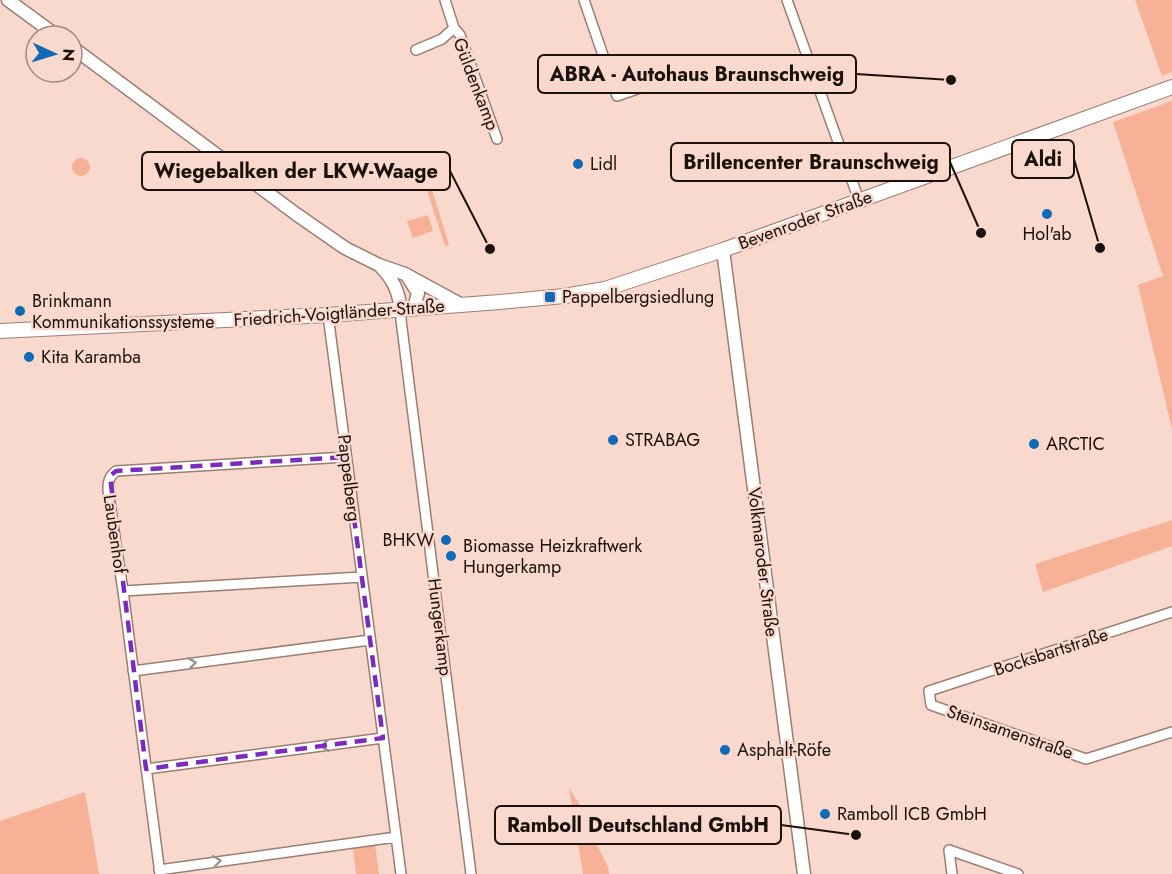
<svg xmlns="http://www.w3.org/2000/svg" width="1172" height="874" font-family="Jost,sans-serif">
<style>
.green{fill:#f7b197}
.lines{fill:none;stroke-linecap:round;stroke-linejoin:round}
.minor-casing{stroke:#9a7e73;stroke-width:12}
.tertiary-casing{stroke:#9a7e73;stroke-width:15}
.secondary-casing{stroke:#9a7e73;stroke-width:16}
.minor{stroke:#fff;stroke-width:9}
.tertiary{stroke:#fff;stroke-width:12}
.secondary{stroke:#fff;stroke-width:14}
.oneway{stroke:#999492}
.marked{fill:none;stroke:#7b2cbf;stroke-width:4.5;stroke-dasharray:12 8;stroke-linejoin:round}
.poi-dot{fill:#116ab7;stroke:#f9d9ce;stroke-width:2}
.labels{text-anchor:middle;stroke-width:5;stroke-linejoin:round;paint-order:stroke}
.street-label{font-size:18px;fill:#1c110d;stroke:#f9d9ce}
.poi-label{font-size:18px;fill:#1c110d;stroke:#f9d9ce;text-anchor:start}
.leader{fill:none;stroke:#1c110d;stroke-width:2}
.callout-dot{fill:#1c110d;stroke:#f9d9ce;stroke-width:2}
.callout{fill:#f9d9ce;stroke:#1c110d;stroke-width:2}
.callout-label{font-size:20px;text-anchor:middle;font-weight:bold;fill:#1c110d}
</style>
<rect width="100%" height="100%" fill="#f9d9ce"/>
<path class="green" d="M 1135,0 L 1172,0 L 1172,72 L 1162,76 Z
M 1172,101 L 1172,429 L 1138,285 L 1163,276 L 1113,122 Z
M72 167a9 9 0 1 1 18 0a9 9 0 1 1-18 0Z
M 424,164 L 449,245 L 445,246 L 419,166 Z
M 428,215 L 433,231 L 413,238 L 407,221 Z
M 1172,520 L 1172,546 L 1043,592 L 1035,564 Z
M 569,788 L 587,816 L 599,849 L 608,867 L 609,874 L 583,874 Z
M 85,792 L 99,874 L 0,874 L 0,821 Z
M 375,844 L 379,874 L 356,874 L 353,847 Z"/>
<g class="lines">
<g class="minor-casing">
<path id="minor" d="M 445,0 L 454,28 L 460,35 L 497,139
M 584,0 L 617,96 L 640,88 L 631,61 L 608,69
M 787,0 L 859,200
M 416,50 L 442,39 L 454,28
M 401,309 L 401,320 L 471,874
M 328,315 L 401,874
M 346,457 L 116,471 C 109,477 108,481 108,490 L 123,591 L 362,577
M 123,591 L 160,874
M 1172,612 L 929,691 L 931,705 L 1086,759 L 1172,732
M 133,671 L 370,640
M 146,769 L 383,738
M 159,870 L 396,837
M 952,874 L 949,850 L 1018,874"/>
</g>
<g class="tertiary-casing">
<path id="tertiary" d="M 8,0 L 57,36
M 72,47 L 296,214 L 345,248 L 379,265 L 405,274 L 462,305
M 723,250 L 804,874
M 380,266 C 393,279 398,290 401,309
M 408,277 L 418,293 L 414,308"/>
</g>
<g class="secondary-casing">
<path id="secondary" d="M 0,331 L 328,315 L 500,302 L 564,296 L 605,289 L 723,250 L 1172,87"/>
</g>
<use href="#minor" class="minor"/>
<use href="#tertiary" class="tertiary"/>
<use href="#secondary" class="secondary"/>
</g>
<defs><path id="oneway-chevron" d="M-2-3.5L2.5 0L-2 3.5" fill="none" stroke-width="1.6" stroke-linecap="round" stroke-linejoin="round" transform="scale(1.5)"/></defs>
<g class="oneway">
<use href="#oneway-chevron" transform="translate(192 663) rotate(-7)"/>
<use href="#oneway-chevron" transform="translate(325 746) rotate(173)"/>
<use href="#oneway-chevron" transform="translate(217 861) rotate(-8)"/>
</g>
<path class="marked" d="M 346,457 L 383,738 L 146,769 L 110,476 L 116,471 Z"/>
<g class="poi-dot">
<circle cx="578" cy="164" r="6"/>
<circle cx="1047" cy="214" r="6"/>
<rect x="544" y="291" width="12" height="12" rx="3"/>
<circle cx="20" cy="311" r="6"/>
<circle cx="29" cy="357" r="6"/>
<circle cx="613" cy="440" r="6"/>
<circle cx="1034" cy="444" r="6"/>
<circle cx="446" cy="540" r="6"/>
<circle cx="451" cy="556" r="6"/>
<circle cx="725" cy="750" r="6"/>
<circle cx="825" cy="814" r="6"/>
</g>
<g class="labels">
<g class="street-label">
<text transform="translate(476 84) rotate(69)" y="6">Güldenkamp</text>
<text transform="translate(805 220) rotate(-20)" y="6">Bevenroder Straße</text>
<text transform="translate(339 313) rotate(-4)" y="6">Friedrich-Voigtländer-Straße</text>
<text transform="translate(349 478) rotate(83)" y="6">Pappelberg</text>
<text transform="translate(115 534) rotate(82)" y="6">Laubenhof</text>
<text transform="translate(763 562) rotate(83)" y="6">Volkmaroder Straße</text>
<text transform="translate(440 627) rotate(83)" y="6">Hungerkamp</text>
<text transform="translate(1051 652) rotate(-18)" y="6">Bocksbartstraße</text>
<text transform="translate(1010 732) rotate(19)" y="6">Steinsamenstraße</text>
</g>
<g class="poi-label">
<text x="590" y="170">Lidl</text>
<text x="1047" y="240" text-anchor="middle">Hol'ab</text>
<text x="562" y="303">Pappelbergsiedlung</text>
<text x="32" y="307">Brinkmann<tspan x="32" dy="21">Kommunikationssysteme</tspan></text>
<text x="41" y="363">Kita Karamba</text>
<text x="625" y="446">STRABAG</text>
<text x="1046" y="450">ARCTIC</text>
<text x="434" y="546" text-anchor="end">BHKW</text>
<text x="463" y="552">Biomasse Heizkraftwerk<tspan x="463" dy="21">Hungerkamp</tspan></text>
<text x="737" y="756">Asphalt-Röfe</text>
<text x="837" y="820">Ramboll ICB GmbH</text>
</g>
</g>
<path class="leader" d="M951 80L856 74M1100 248L1074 159M981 233L950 162M490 249L450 171M856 835L781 825"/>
<g class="callout-dot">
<circle cx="951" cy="80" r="6"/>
<circle cx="1100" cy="248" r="6"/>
<circle cx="981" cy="233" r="6"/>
<circle cx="490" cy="249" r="6"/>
<circle cx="856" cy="835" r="6"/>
</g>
<g class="callout">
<rect x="538" y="55" width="318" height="38" rx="6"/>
<rect x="1012" y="140" width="62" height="38" rx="6"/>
<rect x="671" y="143" width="279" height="38" rx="6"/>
<rect x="142" y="152" width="308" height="38" rx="6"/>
<rect x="495" y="806" width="286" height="38" rx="6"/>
</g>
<g class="callout-label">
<text x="697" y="81">ABRA - Autohaus Braunschweig</text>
<text x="1043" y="166">Aldi</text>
<text x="811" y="169">Brillencenter Braunschweig</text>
<text x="296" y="178">Wiegebalken der LKW-Waage</text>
<text x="638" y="832">Ramboll Deutschland GmbH</text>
</g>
<g transform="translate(54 54) rotate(94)"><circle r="28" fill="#f9d9ce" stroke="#a18981" stroke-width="1.5"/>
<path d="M0-4.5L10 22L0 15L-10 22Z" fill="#116ab7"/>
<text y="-9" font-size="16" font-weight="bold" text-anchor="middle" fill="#1c110d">N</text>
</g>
</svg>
